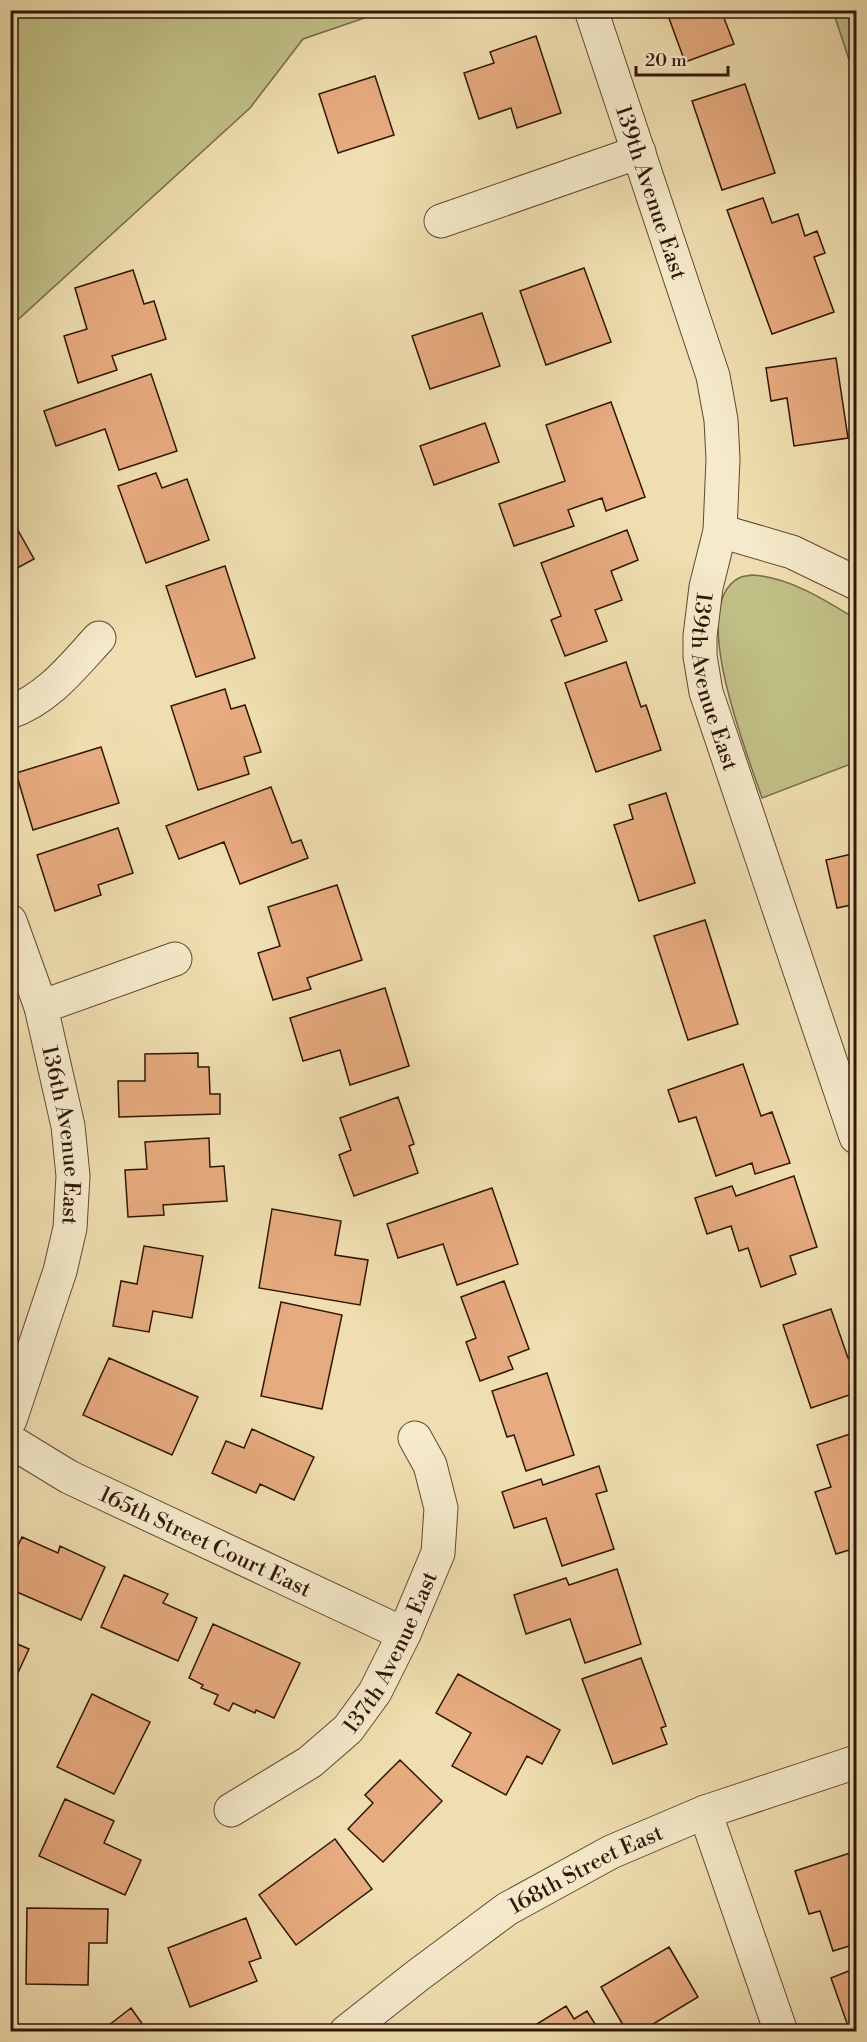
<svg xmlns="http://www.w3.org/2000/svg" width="867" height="2042" font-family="'Libre Bodoni',serif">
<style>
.green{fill:#c0bf86;stroke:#786b48;stroke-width:1.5}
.building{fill:#e6ab7f;stroke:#30170a;stroke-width:1.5}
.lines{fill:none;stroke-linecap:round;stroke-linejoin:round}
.minor-casing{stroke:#604933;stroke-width:35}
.minor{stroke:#f5eacb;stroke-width:33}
.labels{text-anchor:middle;stroke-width:6;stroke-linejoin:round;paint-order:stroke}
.street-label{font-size:22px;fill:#30170a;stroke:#f5eacb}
</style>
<rect width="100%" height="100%" fill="#efdeaf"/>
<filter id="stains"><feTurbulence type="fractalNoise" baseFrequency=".00333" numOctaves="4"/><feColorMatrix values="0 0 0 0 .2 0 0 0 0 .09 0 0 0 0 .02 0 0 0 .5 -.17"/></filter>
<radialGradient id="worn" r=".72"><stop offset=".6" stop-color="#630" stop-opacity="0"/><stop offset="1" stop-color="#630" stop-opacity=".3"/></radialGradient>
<path class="green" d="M 11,10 L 385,10 L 385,11 L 303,39 L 250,108 L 11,326 Z
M 833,11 L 856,11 L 856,81 Z
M 752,575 C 789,577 825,600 856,619 L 856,762 L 762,798 C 749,758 686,605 739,578 C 742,576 748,576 752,575 Z"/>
<path class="building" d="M 666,10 L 740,10 L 741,12 L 724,18 L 734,44 L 685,62 Z
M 536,36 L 561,113 L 517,128 L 511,108 L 479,119 L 464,73 L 494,63 L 490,52 Z
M 375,76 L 394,135 L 338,153 L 319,94 Z
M 745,84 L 775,173 L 722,190 L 692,101 Z
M 763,198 L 772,223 L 798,214 L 805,236 L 817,231 L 825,253 L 814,257 L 834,312 L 772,334 L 727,210 Z
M 584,268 L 611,342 L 546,365 L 520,291 Z
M 133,270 L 144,304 L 154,301 L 166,339 L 112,356 L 117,370 L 78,383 L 64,336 L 87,329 L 75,288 Z
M 482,313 L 500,366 L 430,389 L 412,336 Z
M 836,358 L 848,438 L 794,446 L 787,398 L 771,401 L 766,368 Z
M 151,374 L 177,451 L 119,470 L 105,429 L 56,446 L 44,411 Z
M 611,402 L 645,497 L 606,511 L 602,498 L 568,510 L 574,526 L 514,546 L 499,504 L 565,481 L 546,425 Z
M 485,423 L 499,462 L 434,485 L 420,446 Z
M 156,473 L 162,488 L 187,479 L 209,540 L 146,563 L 118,486 Z
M 10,516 L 34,559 L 10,572 Z
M 627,530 L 638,560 L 611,571 L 622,600 L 595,610 L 607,641 L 565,656 L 551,620 L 561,616 L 541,563 Z
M 225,566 L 255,658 L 196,677 L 166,586 Z
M 626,662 L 641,707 L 646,705 L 661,750 L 596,772 L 565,683 Z
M 225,689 L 231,709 L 245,705 L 261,752 L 244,757 L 249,774 L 198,790 L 171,706 Z
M 101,747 L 119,803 L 33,830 L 16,773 Z
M 271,787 L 292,843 L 301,840 L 308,858 L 240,884 L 224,842 L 179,859 L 166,826 Z
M 666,793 L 695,883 L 639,901 L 614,825 L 633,819 L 629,805 Z
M 118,828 L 133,873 L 98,885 L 101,895 L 55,911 L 37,855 Z
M 856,853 L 856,927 L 851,905 L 837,908 L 826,860 Z
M 337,885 L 362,960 L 307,978 L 311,989 L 273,1000 L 258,953 L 280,946 L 268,907 Z
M 705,920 L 738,1024 L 688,1040 L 654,936 Z
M 385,988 L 409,1066 L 350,1085 L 340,1050 L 303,1061 L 290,1018 Z
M 198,1053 L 198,1067 L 209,1067 L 210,1094 L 220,1094 L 220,1114 L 119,1117 L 118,1081 L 145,1081 L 145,1054 Z
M 743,1064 L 761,1116 L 772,1112 L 790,1163 L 755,1174 L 752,1163 L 716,1176 L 696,1117 L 679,1122 L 668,1090 Z
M 398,1097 L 414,1144 L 409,1146 L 418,1173 L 354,1196 L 339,1155 L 351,1150 L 340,1118 Z
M 209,1138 L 210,1167 L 224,1166 L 227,1201 L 163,1205 L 164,1215 L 128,1217 L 125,1170 L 147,1169 L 145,1142 Z
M 794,1176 L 817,1247 L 790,1256 L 796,1274 L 761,1287 L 748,1248 L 739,1251 L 731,1226 L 707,1234 L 695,1198 L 732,1186 L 736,1196 Z
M 492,1188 L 518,1264 L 457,1285 L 443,1244 L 398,1258 L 387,1224 Z
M 272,1209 L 341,1221 L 335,1255 L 368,1260 L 360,1305 L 259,1288 Z
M 144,1246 L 203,1256 L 192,1318 L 153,1311 L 149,1332 L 113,1326 L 121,1281 L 137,1284 Z
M 504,1281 L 529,1349 L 508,1357 L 513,1369 L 480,1381 L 466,1342 L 476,1338 L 461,1297 Z
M 281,1302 L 342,1315 L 322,1409 L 261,1396 Z
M 831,1309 L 848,1358 L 856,1355 L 856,1382 L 852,1384 L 855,1393 L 811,1408 L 783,1325 Z
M 109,1358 L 198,1397 L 172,1455 L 83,1415 Z
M 547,1373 L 574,1455 L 526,1471 L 514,1435 L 507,1437 L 492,1391 Z
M 252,1429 L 314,1457 L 294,1500 L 260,1484 L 256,1493 L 212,1473 L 226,1441 L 244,1448 Z
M 856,1432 L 856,1548 L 836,1554 L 815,1492 L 831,1487 L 817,1445 Z
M 599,1466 L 607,1491 L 596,1494 L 614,1549 L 562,1566 L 546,1518 L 514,1528 L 502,1492 L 541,1479 L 543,1485 Z
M 22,1537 L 58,1553 L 60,1546 L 105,1567 L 81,1620 L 10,1589 L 10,1562 Z
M 617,1569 L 641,1644 L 585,1663 L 570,1619 L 526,1634 L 514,1595 L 566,1578 L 569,1585 Z
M 124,1575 L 168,1594 L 163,1603 L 197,1618 L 178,1661 L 101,1627 Z
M 213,1624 L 300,1663 L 274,1718 L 256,1710 L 255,1713 L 233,1703 L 229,1711 L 214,1704 L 218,1695 L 201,1688 L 203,1685 L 189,1678 Z
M 10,1641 L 29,1649 L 10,1690 Z
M 641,1658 L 666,1726 L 661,1728 L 667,1744 L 613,1764 L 582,1679 Z
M 458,1674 L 560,1730 L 542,1764 L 527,1756 L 506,1795 L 452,1766 L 471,1733 L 436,1713 Z
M 92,1694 L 150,1722 L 114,1794 L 57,1767 Z
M 400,1760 L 442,1801 L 383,1862 L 348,1829 L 373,1803 L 365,1795 Z
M 65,1799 L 114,1821 L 104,1843 L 141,1860 L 125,1895 L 39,1856 Z
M 335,1839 L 372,1889 L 296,1945 L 259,1895 Z
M 856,1851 L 856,1944 L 833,1951 L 820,1911 L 809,1914 L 795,1871 Z
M 27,1908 L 108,1909 L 107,1943 L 89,1943 L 88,1985 L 26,1984 Z
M 246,1918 L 261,1958 L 249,1962 L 257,1981 L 190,2007 L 168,1948 Z
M 669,1947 L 698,1997 L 640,2032 L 627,2032 L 601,1987 Z
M 856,1968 L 856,2032 L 839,2032 L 839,2030 L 848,2026 L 831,1978 Z
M 566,2006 L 574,2019 L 587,2011 L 600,2032 L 524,2032 Z
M 131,2008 L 148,2032 L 100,2032 Z"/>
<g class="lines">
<g class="minor-casing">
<g id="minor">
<path id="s1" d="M 591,10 L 713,376 L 721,420 L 723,459 L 720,531 L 706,587 L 700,636 L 700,656 L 706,692 L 856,1137"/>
<path d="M 441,221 L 639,152"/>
<path d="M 720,531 L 792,552 L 856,583"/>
<path d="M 10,712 C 48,699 73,666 99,638"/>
<path id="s2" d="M 10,921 L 41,1007 L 68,1126 L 73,1176 L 70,1228 L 60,1271 L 10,1420"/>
<path d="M 41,1007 L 175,959"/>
<path id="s3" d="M 10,1441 L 69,1477 L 404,1634"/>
<path id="s4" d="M 231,1810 L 310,1762 L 348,1729 L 375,1692 L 404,1634 L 438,1553 L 441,1508 L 430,1465 L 415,1438"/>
<path d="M 705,1812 L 781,2032"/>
<path id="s5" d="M 346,2032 L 417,1976 L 507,1909 L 611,1852 L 705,1812 L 856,1762"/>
</g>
</g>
<use href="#minor" class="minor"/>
</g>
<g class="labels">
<g class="street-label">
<text dy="8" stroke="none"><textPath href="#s1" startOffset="192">139th Avenue East</textPath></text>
<text dy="8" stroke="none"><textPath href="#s1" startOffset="696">139th Avenue East</textPath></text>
<text dy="8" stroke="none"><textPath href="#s2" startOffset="222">136th Avenue East</textPath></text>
<text dy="8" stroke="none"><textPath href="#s3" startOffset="220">165th Street Court East</textPath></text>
<text dy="8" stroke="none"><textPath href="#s4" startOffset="231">137th Avenue East</textPath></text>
<text dy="8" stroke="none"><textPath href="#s5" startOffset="291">168th Street East</textPath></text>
</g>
</g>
<rect width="867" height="2042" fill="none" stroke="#efdeaf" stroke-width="36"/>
<rect x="12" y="12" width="843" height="2018" fill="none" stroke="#30170a" stroke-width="3"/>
<rect x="18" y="18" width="831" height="2006" fill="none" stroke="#30170a" stroke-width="1.5"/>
<path d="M636 66v9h92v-9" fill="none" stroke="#30170a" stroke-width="3"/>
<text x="645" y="66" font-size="18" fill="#30170a" stroke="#f5eacb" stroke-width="4.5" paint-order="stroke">20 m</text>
<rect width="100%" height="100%" filter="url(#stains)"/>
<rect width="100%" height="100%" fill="url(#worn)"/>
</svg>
